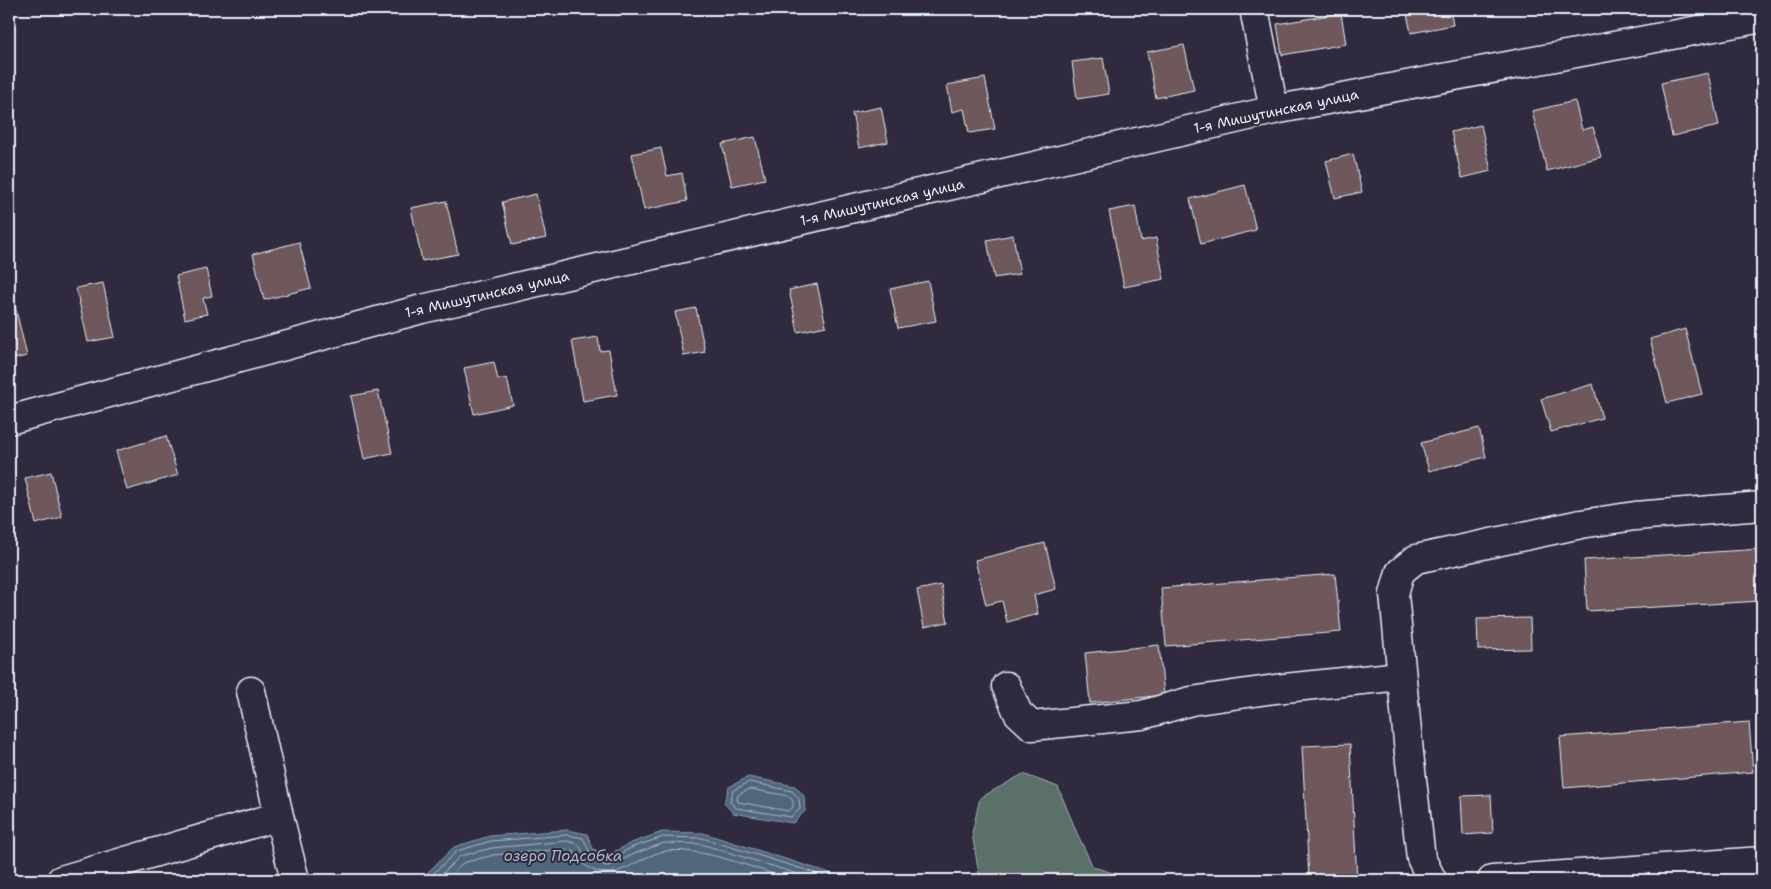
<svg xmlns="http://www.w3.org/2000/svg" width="1771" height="889" font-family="'Shantell Sans',sans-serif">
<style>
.green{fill:#5a6f69;stroke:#a1b0b0}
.water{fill:#51657c;stroke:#8d9dae}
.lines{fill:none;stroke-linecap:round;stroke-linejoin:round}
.shore{stroke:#acb9c6;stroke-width:1}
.building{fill:#6e595c;stroke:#e8f1f8}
.minor-casing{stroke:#e8f1f8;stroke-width:31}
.minor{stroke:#2f2a3d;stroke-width:28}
.labels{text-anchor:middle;stroke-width:4;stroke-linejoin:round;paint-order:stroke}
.street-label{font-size:14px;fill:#e8f1f8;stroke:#2f2a3d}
.water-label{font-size:15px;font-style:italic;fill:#acb9c6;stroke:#2f2a3d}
</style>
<rect width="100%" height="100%" fill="#2f2a3d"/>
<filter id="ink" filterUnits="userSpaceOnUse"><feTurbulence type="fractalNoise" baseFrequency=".02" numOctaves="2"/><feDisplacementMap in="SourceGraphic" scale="10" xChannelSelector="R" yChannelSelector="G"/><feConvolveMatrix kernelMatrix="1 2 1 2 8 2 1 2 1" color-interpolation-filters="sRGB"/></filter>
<g filter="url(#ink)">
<path class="green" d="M 1023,774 L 1058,787 L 1077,833 L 1093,867 L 1137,880 L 980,880 L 972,833 L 980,798 Z"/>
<path class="water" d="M 748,777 L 795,786 L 804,796 L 805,811 L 793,823 L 733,813 L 724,803 L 729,787 Z
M 567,830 L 587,834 L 593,849 L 608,855 L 631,843 L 662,832 L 703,833 L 852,880 L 428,880 L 427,873 L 454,847 L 490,836 Z"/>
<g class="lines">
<path class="shore" d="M 749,782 L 792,791 L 799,799 L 800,809 L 791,817 L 736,808 L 730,802 L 733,791 Z
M 750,789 L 789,796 L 793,801 L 793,807 L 788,811 L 738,802 L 737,799 L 738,795 Z
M 432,880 L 433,874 L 457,851 L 491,841 L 567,835 L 583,838 L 590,853 L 608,860 L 633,847 L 663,837 L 702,838 L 838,880
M 439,880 L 439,877 L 460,856 L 492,848 L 567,841 L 578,844 L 587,858 L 606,866 L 612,865 L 636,853 L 664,843 L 701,844 L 817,880
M 447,880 L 463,863 L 493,855 L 566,849 L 573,850 C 579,863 591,872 606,873 C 621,875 648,853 666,851 C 704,847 755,869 792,880"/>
</g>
<path class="building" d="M 1406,9 L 1450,9 L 1453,25 L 1411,33 Z
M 1341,13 L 1346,44 L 1282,55 L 1277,24 Z
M 1184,45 L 1194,90 L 1156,98 L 1147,52 Z
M 1103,58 L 1109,94 L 1077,99 L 1072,62 Z
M 1708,73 L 1719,126 L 1672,136 L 1661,83 Z
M 985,78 L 995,129 L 969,133 L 964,109 L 952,112 L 947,85 Z
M 1575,101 L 1582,130 L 1593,127 L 1601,157 L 1547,171 L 1532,111 Z
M 881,107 L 888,142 L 859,148 L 852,113 Z
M 1481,125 L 1491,171 L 1462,178 L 1451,132 Z
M 755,137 L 765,179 L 732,186 L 722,144 Z
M 661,148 L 667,176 L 682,173 L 687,201 L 644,210 L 632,154 Z
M 1353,154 L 1362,192 L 1335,198 L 1326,161 Z
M 1245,185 L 1256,230 L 1201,244 L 1190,199 Z
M 536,194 L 546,238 L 512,245 L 502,202 Z
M 446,201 L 458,254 L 422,261 L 411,208 Z
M 1135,206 L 1141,241 L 1156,238 L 1164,279 L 1124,287 L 1109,211 Z
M 1013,235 L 1020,274 L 994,278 L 987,240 Z
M 299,242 L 311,288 L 264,300 L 253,254 Z
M 206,269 L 212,296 L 203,298 L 207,314 L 185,319 L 176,276 Z
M 928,281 L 936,321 L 898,328 L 890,289 Z
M 103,283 L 115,337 L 88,342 L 76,288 Z
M 817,284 L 826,326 L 798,332 L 789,290 Z
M 15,306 L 27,356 L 9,360 L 9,308 Z
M 696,308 L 705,352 L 684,356 L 675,312 Z
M 1685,329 L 1702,394 L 1667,403 L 1650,339 Z
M 1762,336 L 1762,364 L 1756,338 Z
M 598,337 L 600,351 L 609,350 L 617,395 L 583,401 L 572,341 Z
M 494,362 L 498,380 L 507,378 L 513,405 L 474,414 L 464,368 Z
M 1593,384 L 1602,418 L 1551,432 L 1541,399 Z
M 378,391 L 392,453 L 364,459 L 351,396 Z
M 1479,428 L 1486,457 L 1429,471 L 1421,443 Z
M 166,436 L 178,475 L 127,490 L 116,451 Z
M 51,472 L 62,517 L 36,524 L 25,478 Z
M 1045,543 L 1056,589 L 1034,595 L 1038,614 L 1007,622 L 1002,601 L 986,605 L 975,560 Z
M 1762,549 L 1762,601 L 1587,611 L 1584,560 Z
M 1335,574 L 1341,632 L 1166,646 L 1161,588 Z
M 941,585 L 948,622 L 924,627 L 917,590 Z
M 1530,618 L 1531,649 L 1478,650 L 1477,619 Z
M 1159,645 L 1164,695 L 1090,703 L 1085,653 Z
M 1749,722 L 1753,772 L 1564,788 L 1560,737 Z
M 1350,744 L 1357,880 L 1309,880 L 1302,746 Z
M 1491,795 L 1493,833 L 1463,835 L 1461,796 Z"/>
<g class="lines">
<g class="minor-casing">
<path id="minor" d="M 1254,9 L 1274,110
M 9,420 L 422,309 L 1274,110 L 1762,18
M 1006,686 L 1018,713 L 1032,726 L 1142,715 L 1191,701 L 1275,689 L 1401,676
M 279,816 L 295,880
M 61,880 L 279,816 L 251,691
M 1432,880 L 1421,858 L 1409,753 L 1394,594 L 1400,572 L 1416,559 L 1581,524 L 1635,516 L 1762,506
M 1492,880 L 1762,861"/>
</g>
<use href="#minor" class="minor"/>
</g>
</g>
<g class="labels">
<g class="street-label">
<text transform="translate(1276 111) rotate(-12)" y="5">1-я Мишутинская улица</text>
<text transform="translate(882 202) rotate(-13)" y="5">1-я Мишутинская улица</text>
<text transform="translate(487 294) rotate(-13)" y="5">1-я Мишутинская улица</text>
</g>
<g class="water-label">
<text x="563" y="861">озеро Подсобка</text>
</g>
</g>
<rect width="1771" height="889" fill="none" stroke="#2f2a3d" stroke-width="30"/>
<rect x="15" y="15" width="1741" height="859" fill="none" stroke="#e8f1f8" stroke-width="2" filter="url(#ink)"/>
</svg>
